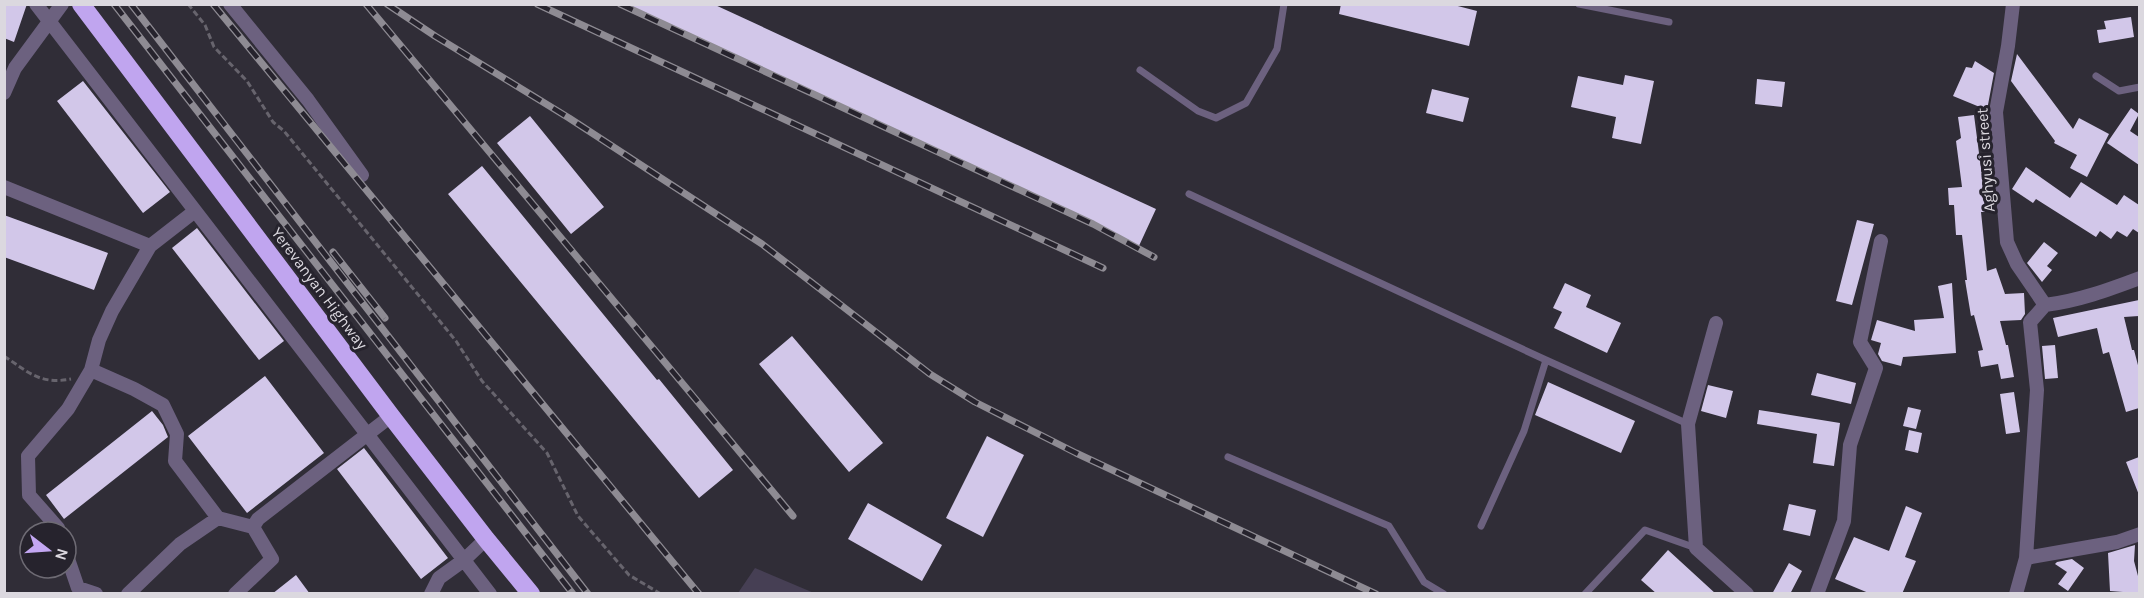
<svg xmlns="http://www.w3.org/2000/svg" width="2144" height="598" font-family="Karla,sans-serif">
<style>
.green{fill:#463f54}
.building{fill:#d2c7e9}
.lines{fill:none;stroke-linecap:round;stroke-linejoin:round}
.path{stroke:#67646d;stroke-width:3;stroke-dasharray:6 3;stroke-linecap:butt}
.lane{stroke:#6c617f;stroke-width:7}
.street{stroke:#6c617f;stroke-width:14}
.highway{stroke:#c0a5ef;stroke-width:18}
.rail-casing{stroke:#8e8b93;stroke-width:7}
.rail{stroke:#26232d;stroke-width:4.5;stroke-dasharray:14;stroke-linecap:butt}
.labels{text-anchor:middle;stroke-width:6;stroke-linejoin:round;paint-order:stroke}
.street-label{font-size:16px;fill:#dbd8df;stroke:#26232d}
</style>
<rect width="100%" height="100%" fill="#302d37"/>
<path class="green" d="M 755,568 L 814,593 L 738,593 Z"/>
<path class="building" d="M 4,4 L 27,4 L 14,42 L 4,38 Z
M 614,4 L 713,4 L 1156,209 L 1138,248 Z
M 1341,4 L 1450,4 L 1477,11 L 1469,46 L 1339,14 Z
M 2131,17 L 2134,37 L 2099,43 L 2097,30 L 2106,29 L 2104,21 Z
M 2017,54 L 2073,129 L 2079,118 L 2109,134 L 2087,177 L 2070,168 L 2077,155 L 2054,143 L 2055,141 L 2011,81 Z
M 1975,61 L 1994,73 L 1987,110 L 1953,96 L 1966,67 L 1972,68 Z
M 1625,75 L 1654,81 L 1641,144 L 1612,138 L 1616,117 L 1571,107 L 1578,76 L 1623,85 Z
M 1757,79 L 1785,82 L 1782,107 L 1755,104 Z
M 83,81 L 170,192 L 143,213 L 57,101 Z
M 1432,89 L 1469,98 L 1463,122 L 1426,113 Z
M 2131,108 L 2139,114 L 2130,131 L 2139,137 L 2139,165 L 2107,143 Z
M 1974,115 L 1982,176 L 1985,212 L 1981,212 L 1987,271 L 1996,268 L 2005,294 L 2024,293 L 2025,314 L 2021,320 L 2000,321 L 2006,345 L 2008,345 L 2014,377 L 2001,379 L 1998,364 L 1981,367 L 1978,351 L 1983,350 L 1974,315 L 1971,316 L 1965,280 L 1967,280 L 1962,235 L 1956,235 L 1954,205 L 1949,205 L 1948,188 L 1962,187 L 1956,141 L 1961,138 L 1958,117 Z
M 530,116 L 604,207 L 571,234 L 497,143 Z
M 482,166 L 657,380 L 659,379 L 733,470 L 699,498 L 448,194 Z
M 2026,167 L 2070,198 L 2081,182 L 2117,205 L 2124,195 L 2139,205 L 2139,233 L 2133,229 L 2127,237 L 2117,231 L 2111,239 L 2100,231 L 2096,237 L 2036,199 L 2033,203 L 2012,189 Z
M 4,215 L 108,253 L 94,290 L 4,257 Z
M 1857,220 L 1874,224 L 1852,305 L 1836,301 Z
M 197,228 L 284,341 L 259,360 L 172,248 Z
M 2044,242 L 2058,253 L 2047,266 L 2052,270 L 2042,282 L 2027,263 Z
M 1565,283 L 1591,295 L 1586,307 L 1621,323 L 1607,353 L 1554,328 L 1562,312 L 1553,308 Z
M 1952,283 L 1956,353 L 1903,357 L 1901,366 L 1882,361 L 1878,354 L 1881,343 L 1871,340 L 1877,320 L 1915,331 L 1914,320 L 1944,318 L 1938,286 Z
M 2139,300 L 2139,316 L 2124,317 L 2132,350 L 2134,350 L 2139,369 L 2139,408 L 2126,412 L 2109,352 L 2103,354 L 2097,328 L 2058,337 L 2053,318 Z
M 792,336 L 883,443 L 849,472 L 759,364 Z
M 2055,345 L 2058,378 L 2045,379 L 2042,346 Z
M 1817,373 L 1856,383 L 1851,404 L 1811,395 Z
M 265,376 L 324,453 L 247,513 L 188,436 Z
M 1548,382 L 1635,421 L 1621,453 L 1535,415 Z
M 1708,385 L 1733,391 L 1726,418 L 1701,411 Z
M 2014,392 L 2020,432 L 2006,434 L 2000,394 Z
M 1908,407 L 1921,410 L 1916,429 L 1903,426 Z
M 1759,410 L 1840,423 L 1834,466 L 1813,463 L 1817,434 L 1757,424 Z
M 152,411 L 163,425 L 168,437 L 64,519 L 46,495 Z
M 1909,430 L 1922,433 L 1918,453 L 1905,450 Z
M 987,436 L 1024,455 L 983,537 L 946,518 Z
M 364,448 L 448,558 L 421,579 L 337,469 Z
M 2139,457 L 2139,495 L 2126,462 Z
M 868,503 L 942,545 L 922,581 L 848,539 Z
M 1789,504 L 1816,510 L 1810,536 L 1783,530 Z
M 1906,506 L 1922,513 L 1905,557 L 1916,561 L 1902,594 L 1871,594 L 1835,579 L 1854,537 L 1889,551 Z
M 2135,545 L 2134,561 L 2138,576 L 2139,576 L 2139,594 L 2123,594 L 2123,592 L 2110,591 L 2108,553 Z
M 1668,550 L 1716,594 L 1657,594 L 1641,580 Z
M 2072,559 L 2084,568 L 2068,591 L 2058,584 L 2067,572 L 2055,564 L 2057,562 Z
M 1789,563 L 1802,571 L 1790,594 L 1772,594 Z
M 296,575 L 310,594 L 272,594 Z"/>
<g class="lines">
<path class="path" d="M 188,4 L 205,25 L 214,47 L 247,81 L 273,122 L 284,131 L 456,341 L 482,381 L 547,453 L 578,516 L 629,575 L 661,594
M 4,356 C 28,372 40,385 71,379"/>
<path class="lane" d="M 1579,4 L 1669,22
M 1140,70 L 1198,111 L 1216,118 L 1246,103 L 1277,49 L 1284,4
M 2096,76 L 2119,91 L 2140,87
M 1189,194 L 1546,360 L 1688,424
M 1228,457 L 1389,526 L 1424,582 L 1444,594
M 1481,526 L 1524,431 L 1546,360
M 1585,594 L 1645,530 L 1696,548"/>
<path class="street" d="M 36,4 L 490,594
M 230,4 L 308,100 L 362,175
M 2013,4 L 2008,46 L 1996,112 L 2007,242 L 2017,264 L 2045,305
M 4,93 L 15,68 L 62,4
M 4,187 L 150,246 L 195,211
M 1716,323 L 1688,424 L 1696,548 L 1747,594
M 91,370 L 134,389 L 163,405 L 177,434 L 175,461 L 218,518
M 59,532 L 58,528 L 29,495 L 28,456 L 68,409 L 91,370 L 99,340 L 112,311 L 150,246
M 66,553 L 78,588 L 96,594
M 2026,558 L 2117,542 L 2140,534
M 128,594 L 180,544 L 218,518 L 253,527
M 235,594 L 272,559 L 253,527 L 258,519 L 391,416
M 431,594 L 439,578 L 464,560 L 486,539
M 1817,594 L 1844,521 L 1850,445 L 1876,368 L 1860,342 L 1881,241
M 2016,594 L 2026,558 L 2037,390 L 2030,322 L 2045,305 C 2078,301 2108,290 2140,278"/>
<path class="highway" d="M 81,4 L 391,416 L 486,539 L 531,594"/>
<g class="rail-casing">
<path id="rail" d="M 114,4 L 573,594
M 131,4 L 588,594
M 213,4 L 699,594
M 366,4 L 793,516
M 387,4 L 435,36 L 569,118 L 762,244 L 930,374 L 975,402 L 1076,453 L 1376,594
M 537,4 L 1103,268
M 620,4 L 1093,224 L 1154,257
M 333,252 L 385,318"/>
</g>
<use href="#rail" class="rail"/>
</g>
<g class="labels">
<g class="street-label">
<text transform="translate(1985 160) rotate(-94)" y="6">Aghyusi street</text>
<text transform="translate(320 288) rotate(53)" y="6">Yerevanyan Highway</text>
</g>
</g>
<rect width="2144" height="598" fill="none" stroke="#dbd8df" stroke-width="12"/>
<g transform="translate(48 550) rotate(107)"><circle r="28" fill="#26232d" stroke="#6e6b74" stroke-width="1.5"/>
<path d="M0-4.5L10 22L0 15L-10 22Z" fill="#c3a7f2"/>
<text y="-9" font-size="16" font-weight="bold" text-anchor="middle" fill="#dbd8df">N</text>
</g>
</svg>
